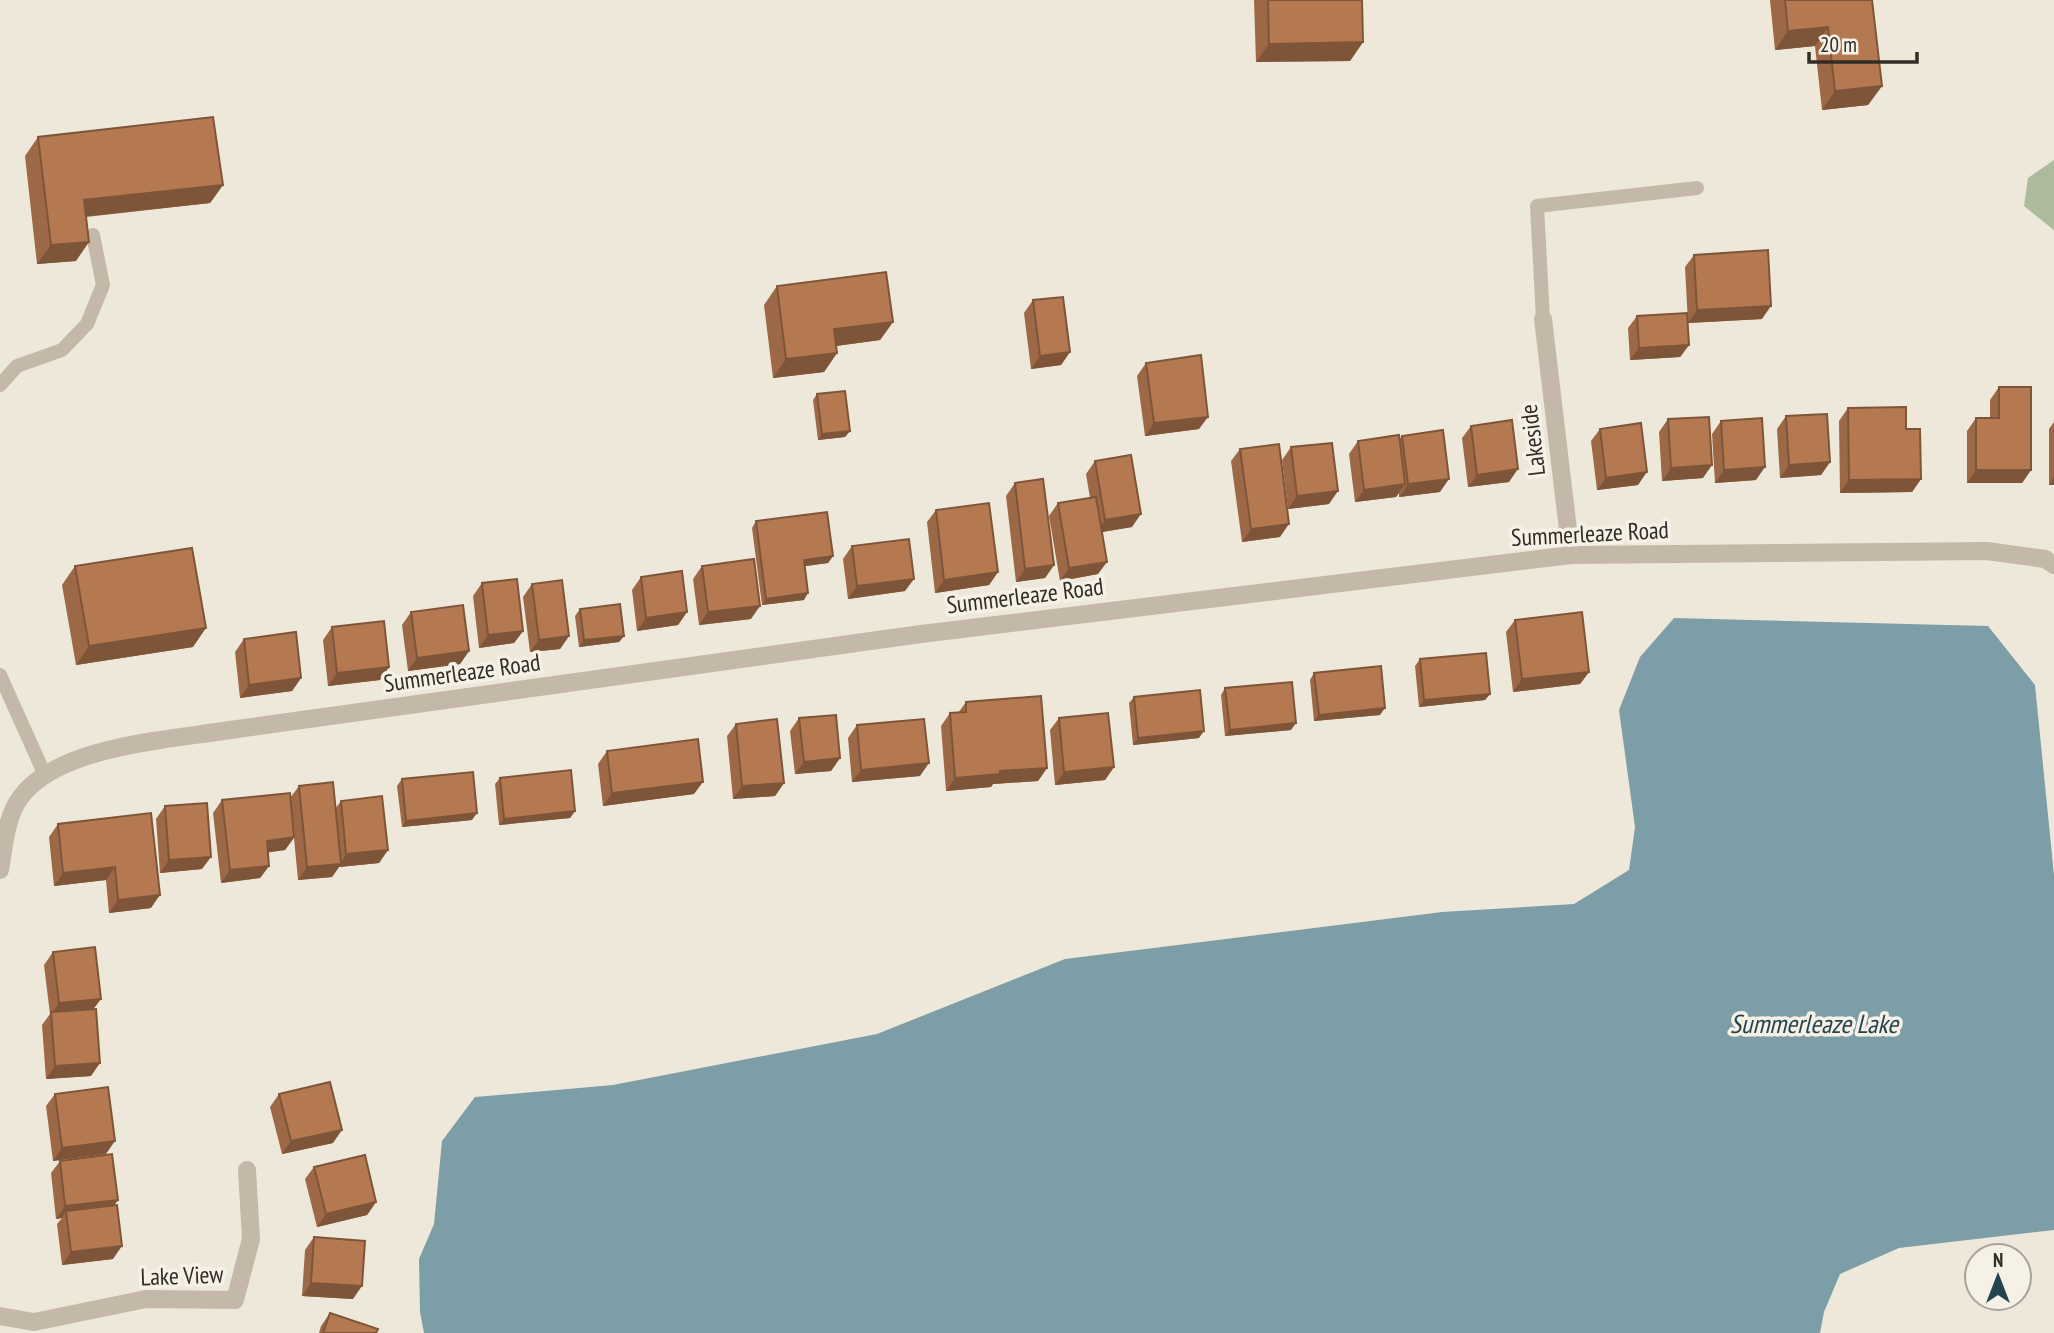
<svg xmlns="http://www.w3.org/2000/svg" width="2054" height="1333" font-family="'PT Sans Narrow',sans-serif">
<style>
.green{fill:#acba9d}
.water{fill:#7e9ea7}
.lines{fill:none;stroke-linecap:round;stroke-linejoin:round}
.service{stroke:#c4b9a8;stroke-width:14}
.minor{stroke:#c4b9a8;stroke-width:18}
.wall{fill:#9c6846}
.shaded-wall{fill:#7f5539}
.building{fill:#b57951;stroke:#7f5539;stroke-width:2}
.labels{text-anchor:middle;stroke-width:7;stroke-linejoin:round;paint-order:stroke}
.street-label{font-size:24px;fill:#322c27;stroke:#f6f1e6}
.water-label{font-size:26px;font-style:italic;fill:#23444e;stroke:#f6f1e6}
</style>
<rect width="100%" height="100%" fill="#eee8db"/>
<path class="green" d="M 2054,160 L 2054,230 L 2024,206 L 2028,178 Z"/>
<path class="water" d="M 1674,618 L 1988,626 L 2035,685 L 2054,875 L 2054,1230 L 1899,1248 L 1840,1274 L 1824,1312 L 1820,1333 L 424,1333 L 420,1312 L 419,1259 L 434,1224 L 442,1141 L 475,1097 L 613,1085 L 877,1034 L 1065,959 L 1442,912 L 1574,904 L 1629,870 L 1635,827 L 1619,710 L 1640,657 Z"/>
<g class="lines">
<path class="service" d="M 1543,319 L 1537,206 L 1697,188
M 0,385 L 17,366 L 62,350 L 87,324 L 103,285 L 93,235
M 0,675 L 44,773"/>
<path class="minor" d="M 1543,319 L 1571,555
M 0,870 C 4,847 6,817 20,798 C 56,747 165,740 223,731 L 921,634 L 1571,555 L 1987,551 L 2045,559 L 2054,565
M 0,1316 L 34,1322 L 146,1299 L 235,1300 L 251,1239 L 247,1170"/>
</g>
<path class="wall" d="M 1254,0 L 1362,0 L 1363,42 L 1350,61 L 1256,62 Z
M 1770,0 L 1872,0 L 1882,86 L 1868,105 L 1822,110 L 1815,46 L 1775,50 Z
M 38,137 L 223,185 L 210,203 L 86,217 L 76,261 L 37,264 L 25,156 Z
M 1694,255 L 1762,319 L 1688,323 L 1685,267 Z
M 777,286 L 893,322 L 880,340 L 836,346 L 837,353 L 824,372 L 773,378 L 764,305 Z
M 1033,300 L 1070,352 L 1061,365 L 1031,369 L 1024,313 Z
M 1637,316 L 1689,345 L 1680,357 L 1630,360 L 1628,328 Z
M 1146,363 L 1199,429 L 1145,436 L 1137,376 Z
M 1999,387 L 2031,470 L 2022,483 L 1967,483 L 1967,431 L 1976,418 L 1990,418 L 1990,400 Z
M 817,394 L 850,431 L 845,437 L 818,440 L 813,400 Z
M 1848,408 L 1906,429 L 1921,479 L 1912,492 L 1840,493 L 1839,421 Z
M 1786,416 L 1830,462 L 1821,475 L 1780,478 L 1777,429 Z
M 1668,419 L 1703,478 L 1662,481 L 1659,432 Z
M 1721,421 L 1756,480 L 1715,483 L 1712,434 Z
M 2054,422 L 2054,485 L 2049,485 L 2049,429 Z
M 1471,426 L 1509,482 L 1468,487 L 1462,438 Z
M 1600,429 L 1638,485 L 1597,490 L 1591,441 Z
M 1402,436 L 1440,492 L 1399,497 L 1399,493 L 1396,497 L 1355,502 L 1349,454 L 1358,441 L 1399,440 Z
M 1291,447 L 1329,504 L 1288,509 L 1282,460 Z
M 1240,449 L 1280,537 L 1242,542 L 1231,461 Z
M 1095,461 L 1132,527 L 1102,532 L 1098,574 L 1060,581 L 1049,516 L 1058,503 L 1090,498 L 1086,474 Z
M 1015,483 L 1054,565 L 1045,578 L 1016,582 L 1006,496 Z
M 936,510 L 998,572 L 989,585 L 935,593 L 927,522 Z
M 756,521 L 833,556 L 828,563 L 805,566 L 804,600 L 762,605 L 752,528 Z
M 852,546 L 905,591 L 848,599 L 843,559 Z
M 75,566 L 193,647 L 76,665 L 62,585 Z
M 702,566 L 751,619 L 699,625 L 693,579 Z
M 641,577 L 687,612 L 678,625 L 637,631 L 632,590 Z
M 482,583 L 523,631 L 514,643 L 479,648 L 473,596 Z
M 532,584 L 569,636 L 560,649 L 530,652 L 523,597 Z
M 580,609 L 624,636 L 619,642 L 579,647 L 575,616 Z
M 411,612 L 469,651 L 460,664 L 408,671 L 402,625 Z
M 1515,620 L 1589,672 L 1580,684 L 1513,692 L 1506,632 Z
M 332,627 L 389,667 L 380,680 L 328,686 L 323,640 Z
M 244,639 L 301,678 L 292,691 L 240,698 L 235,652 Z
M 1420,659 L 1490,694 L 1485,700 L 1419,707 L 1415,666 Z
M 1314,673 L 1380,715 L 1314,721 L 1310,680 Z
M 1225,688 L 1291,730 L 1225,736 L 1221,695 Z
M 1134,697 L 1199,738 L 1133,745 L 1129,703 Z
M 966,702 L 1047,768 L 1038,781 L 993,784 L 991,787 L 946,791 L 941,726 L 950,713 L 958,713 Z
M 799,718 L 840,758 L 831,771 L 795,774 L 790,731 Z
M 1059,718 L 1114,767 L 1105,780 L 1055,785 L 1050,730 Z
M 736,724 L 784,783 L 775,796 L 733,799 L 727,736 Z
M 857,725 L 920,776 L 852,782 L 848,738 Z
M 607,751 L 694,794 L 603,806 L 598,764 Z
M 500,778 L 575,811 L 570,818 L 499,825 L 495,784 Z
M 402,779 L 472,820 L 402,827 L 397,786 Z
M 299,786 L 335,809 L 341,801 L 388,850 L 379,863 L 339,867 L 332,877 L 298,880 L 294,838 L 285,850 L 268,852 L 269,866 L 260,878 L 221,883 L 213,813 L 222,800 L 290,798 Z
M 165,806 L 202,869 L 160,873 L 156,819 Z
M 151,813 L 151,908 L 109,913 L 106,880 L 54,886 L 49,837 L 58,824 Z
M 53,952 L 94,1009 L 91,1076 L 46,1079 L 42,1025 L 50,1014 L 44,965 Z
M 55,1094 L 106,1154 L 53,1161 L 46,1106 Z
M 279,1094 L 333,1143 L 282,1154 L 270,1107 Z
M 60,1161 L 114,1205 L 113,1259 L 62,1265 L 57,1224 L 62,1218 L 56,1219 L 51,1173 Z
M 314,1167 L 376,1202 L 367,1215 L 317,1227 L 305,1179 Z
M 314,1237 L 353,1299 L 302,1296 L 305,1250 Z
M 330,1313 L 376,1333 L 319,1333 L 321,1326 Z"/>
<path class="shaded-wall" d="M 1828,27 L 1815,46 L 1775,50 L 1788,31 Z
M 1363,42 L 1350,61 L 1256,62 L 1269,44 Z
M 1882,86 L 1868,105 L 1822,110 L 1835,91 Z
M 223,185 L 210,203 L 71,218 L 84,200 Z
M 89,242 L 76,261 L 37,264 L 51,245 Z
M 1771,306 L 1762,319 L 1688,323 L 1697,310 Z
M 893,322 L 880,340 L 821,348 L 834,329 Z
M 1689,345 L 1680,357 L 1630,360 L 1639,348 Z
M 1070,352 L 1061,365 L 1031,369 L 1040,356 Z
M 837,353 L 824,372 L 773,378 L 786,359 Z
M 1208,417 L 1199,429 L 1145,436 L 1154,423 Z
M 850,431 L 845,437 L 818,440 L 822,434 Z
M 1830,462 L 1821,475 L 1780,478 L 1789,465 Z
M 1712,465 L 1703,478 L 1662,481 L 1671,468 Z
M 1765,467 L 1756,480 L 1715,483 L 1724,470 Z
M 1518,469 L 1509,482 L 1468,487 L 1477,475 Z
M 1976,470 L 2031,470 L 2022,483 L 1967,483 Z
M 1647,472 L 1638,485 L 1597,490 L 1606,478 Z
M 2054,477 L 2054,485 L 2049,485 Z
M 1449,479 L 1440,492 L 1399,497 L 1408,484 Z
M 1921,479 L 1912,492 L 1840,493 L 1849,480 Z
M 1405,484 L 1396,497 L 1355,502 L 1364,490 Z
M 1338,491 L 1329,504 L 1288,509 L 1297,496 Z
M 1141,514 L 1132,527 L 1096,533 L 1105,520 Z
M 1289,524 L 1280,537 L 1242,542 L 1251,529 Z
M 833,556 L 828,563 L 799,567 L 804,560 Z
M 1107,562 L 1098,574 L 1060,581 L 1069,568 Z
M 1054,565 L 1045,578 L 1016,582 L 1025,569 Z
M 998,572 L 989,585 L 935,593 L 944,580 Z
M 914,579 L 905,591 L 848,599 L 857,586 Z
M 808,593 L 804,600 L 762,605 L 766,599 Z
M 760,606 L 751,619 L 699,625 L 708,612 Z
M 687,612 L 678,625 L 637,631 L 646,618 Z
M 206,628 L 193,647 L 76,665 L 89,646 Z
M 523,631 L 514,643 L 479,648 L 488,635 Z
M 569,636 L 560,649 L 530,652 L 539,640 Z
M 624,636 L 619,642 L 579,647 L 584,640 Z
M 469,651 L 460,664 L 408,671 L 417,658 Z
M 389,667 L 380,680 L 328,686 L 337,673 Z
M 1589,672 L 1580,684 L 1513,692 L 1522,679 Z
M 301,678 L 292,691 L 240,698 L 249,685 Z
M 1490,694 L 1485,700 L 1419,707 L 1424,700 Z
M 1385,708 L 1380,715 L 1314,721 L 1319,715 Z
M 1296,723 L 1291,730 L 1225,736 L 1230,730 Z
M 1204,731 L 1199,738 L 1133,745 L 1138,738 Z
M 840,758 L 831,771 L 795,774 L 804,762 Z
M 929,763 L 920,776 L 852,782 L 861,770 Z
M 1114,767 L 1105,780 L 1055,785 L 1064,772 Z
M 1047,768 L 1038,781 L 993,784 L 991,787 L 946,791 L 955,778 L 1000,771 Z
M 703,782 L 694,794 L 603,806 L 612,793 Z
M 784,783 L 775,796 L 733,799 L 742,786 Z
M 575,811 L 570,818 L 499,825 L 504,819 Z
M 477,813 L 472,820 L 402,827 L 406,821 Z
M 294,837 L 285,850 L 258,854 L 267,841 Z
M 388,850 L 379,863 L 339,867 L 332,877 L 298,880 L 307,867 L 340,864 L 346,854 Z
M 211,857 L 202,869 L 160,873 L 169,860 Z
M 269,866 L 260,878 L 221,883 L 230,870 Z
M 115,867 L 106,880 L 54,886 L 63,873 Z
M 160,895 L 151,908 L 109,913 L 118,900 Z
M 101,999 L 92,1011 L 51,1015 L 59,1003 Z
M 100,1063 L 91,1076 L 46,1079 L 55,1066 Z
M 342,1130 L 333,1143 L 282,1154 L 291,1141 Z
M 115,1141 L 106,1154 L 53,1161 L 62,1148 Z
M 118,1200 L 109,1213 L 66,1211 L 62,1218 L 56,1219 L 65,1206 Z
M 376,1202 L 367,1215 L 317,1227 L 326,1214 Z
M 122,1246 L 113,1259 L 62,1265 L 71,1252 Z
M 311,1283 L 362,1286 L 353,1299 L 302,1296 Z"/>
<path class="building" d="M 1268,0 L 1362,0 L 1363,42 L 1269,44 Z
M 1785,0 L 1872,0 L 1882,86 L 1835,91 L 1828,27 L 1788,31 Z
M 213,117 L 223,185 L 84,200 L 89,242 L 51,245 L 38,137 Z
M 1768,250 L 1771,306 L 1697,310 L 1694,255 Z
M 886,272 L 893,322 L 834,329 L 837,353 L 786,359 L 777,286 Z
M 1063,297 L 1070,352 L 1040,356 L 1033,300 Z
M 1687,313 L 1689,345 L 1639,348 L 1637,316 Z
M 1201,355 L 1208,417 L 1154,423 L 1146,363 Z
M 1999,387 L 2031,387 L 2031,470 L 1976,470 L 1976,418 L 1999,418 Z
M 845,391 L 850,431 L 822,434 L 817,394 Z
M 1906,407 L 1906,429 L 1920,429 L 1921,479 L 1849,480 L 1848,408 Z
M 1827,414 L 1830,462 L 1789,465 L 1786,416 Z
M 1709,417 L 1712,465 L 1671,468 L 1668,419 Z
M 1762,418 L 1765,467 L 1724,470 L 1721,421 Z
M 1512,420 L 1518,469 L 1477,475 L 1471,426 Z
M 1641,423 L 1647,472 L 1606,478 L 1600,429 Z
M 1443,430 L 1449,479 L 1408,484 L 1402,436 Z
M 1399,435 L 1405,484 L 1364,490 L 1358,441 Z
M 1332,443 L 1338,491 L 1297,496 L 1291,447 Z
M 1279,444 L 1289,524 L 1251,529 L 1240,449 Z
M 1131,455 L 1141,514 L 1105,520 L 1095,461 Z
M 1043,479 L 1054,565 L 1025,569 L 1015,483 Z
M 1096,497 L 1107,562 L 1069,568 L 1058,503 Z
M 989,503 L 998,572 L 944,580 L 936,510 Z
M 827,512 L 833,556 L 804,560 L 808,593 L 766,599 L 756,521 Z
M 909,539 L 914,579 L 857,586 L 852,546 Z
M 192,548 L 206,628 L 89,646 L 75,566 Z
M 754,559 L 760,606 L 708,612 L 702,566 Z
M 682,571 L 687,612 L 646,618 L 641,577 Z
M 517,579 L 523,631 L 488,635 L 482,583 Z
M 562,580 L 569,636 L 539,640 L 532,584 Z
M 620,604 L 624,636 L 584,640 L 580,609 Z
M 463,605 L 469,651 L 417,658 L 411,612 Z
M 1582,612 L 1589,672 L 1522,679 L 1515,620 Z
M 384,621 L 389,667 L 337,673 L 332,627 Z
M 296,632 L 301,678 L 249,685 L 244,639 Z
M 1486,653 L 1490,694 L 1424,700 L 1420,659 Z
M 1381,666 L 1385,708 L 1319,715 L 1314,673 Z
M 1292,682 L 1296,723 L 1230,730 L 1225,688 Z
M 1200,690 L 1204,731 L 1138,738 L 1134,697 Z
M 1041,696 L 1047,768 L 1000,771 L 1000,774 L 955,778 L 950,713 L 966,712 L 966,702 Z
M 1108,713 L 1114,767 L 1064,772 L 1059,718 Z
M 836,715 L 840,758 L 804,762 L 799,718 Z
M 777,719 L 784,783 L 742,786 L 736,724 Z
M 924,719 L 929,763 L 861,770 L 857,725 Z
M 698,739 L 703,782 L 612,793 L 607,751 Z
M 571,770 L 575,811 L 504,819 L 500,778 Z
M 473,772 L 477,813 L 406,821 L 402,779 Z
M 333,782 L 341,864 L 307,867 L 299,786 Z
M 290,793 L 294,837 L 267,841 L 269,866 L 230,870 L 222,800 Z
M 382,796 L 388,850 L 346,854 L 341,801 Z
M 207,803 L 211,857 L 169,860 L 165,806 Z
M 151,813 L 160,895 L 118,900 L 115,867 L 63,873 L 58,824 Z
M 95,947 L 101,999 L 59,1003 L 53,952 Z
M 96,1009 L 100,1063 L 55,1066 L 51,1012 Z
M 330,1082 L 342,1130 L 291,1141 L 279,1094 Z
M 108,1087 L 115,1141 L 62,1148 L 55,1094 Z
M 112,1154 L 118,1200 L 65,1206 L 60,1161 Z
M 365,1155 L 376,1202 L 326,1214 L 314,1167 Z
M 117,1205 L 122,1246 L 71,1252 L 66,1211 Z
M 314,1237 L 365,1241 L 362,1286 L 311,1283 Z
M 330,1313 L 378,1329 L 376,1333 L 323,1333 Z"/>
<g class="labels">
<g class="street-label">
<text transform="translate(1533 440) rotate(-97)" y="8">Lakeside</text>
<text transform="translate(1590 534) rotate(-3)" y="8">Summerleaze Road</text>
<text transform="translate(1025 596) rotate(-7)" y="8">Summerleaze Road</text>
<text transform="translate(462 673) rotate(-8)" y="8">Summerleaze Road</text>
<text transform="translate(182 1276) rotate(-2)" y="8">Lake View</text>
</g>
<g class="water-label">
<text x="1814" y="1033">Summerleaze Lake</text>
</g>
</g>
<g transform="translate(1998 1277)"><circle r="33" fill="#f6f1e6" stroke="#a8a29a" stroke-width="2"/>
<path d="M0-5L12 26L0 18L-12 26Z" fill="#23444e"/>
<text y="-10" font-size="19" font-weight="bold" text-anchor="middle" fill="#322c27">N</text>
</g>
<path d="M1809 52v10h108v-10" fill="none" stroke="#322c27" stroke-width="3.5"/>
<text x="1820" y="52" font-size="21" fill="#322c27" stroke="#f6f1e6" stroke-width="5" paint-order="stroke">20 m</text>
</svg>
